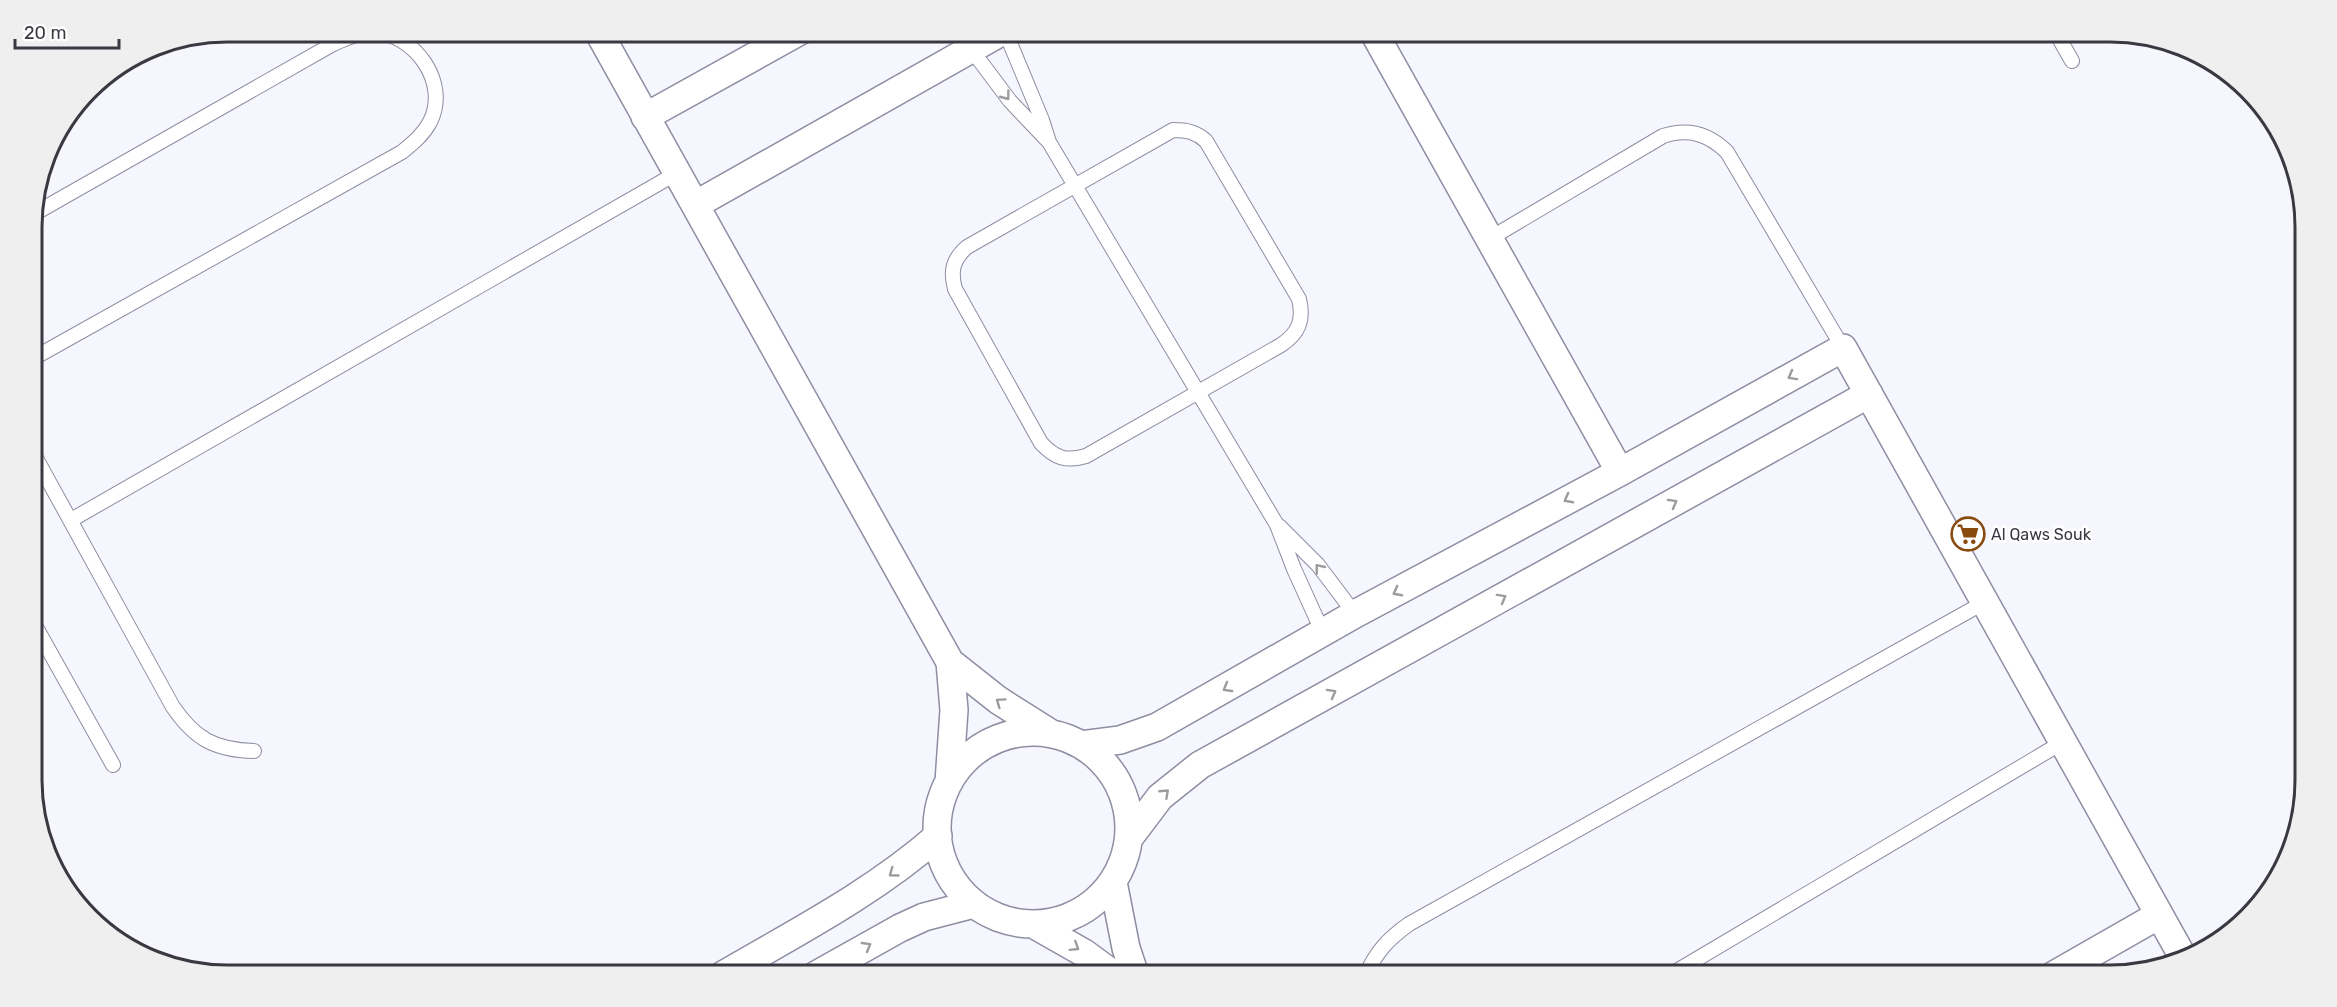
<svg xmlns="http://www.w3.org/2000/svg" width="2337" height="1007" font-family="Rubik,sans-serif">
<style>
.lines{fill:none;stroke-linecap:round;stroke-linejoin:round}
.service-casing{stroke:#8e8da2;stroke-width:16}
.minor-casing{stroke:#8e8da2;stroke-width:30}
.service{stroke:#fff;stroke-width:14}
.minor{stroke:#fff;stroke-width:27}
.oneway{stroke:#9c9ca0}
.labels{text-anchor:middle;stroke-width:5;stroke-linejoin:round;paint-order:stroke}
.poi-label{font-size:16px;fill:#3a3942;stroke:#fff;text-anchor:start}
.rim{fill:none;stroke:#3a3942;stroke-width:3}
</style>
<rect width="100%" height="100%" fill="#f6f6ff"/>
<g class="lines">
<g class="service-casing">
<path id="service" d="M 1005,31 L 1042,120 L 1049,142 L 1277,525 L 1294,569 L 1323,633
M 2055,31 L 2072,61
M 971,49 L 1010,101 L 1048,141
M 1173,130 C 1187,130 1196,132 1206,141 L 1299,299 C 1304,320 1299,333 1281,345 L 1086,456 C 1066,462 1055,458 1041,443 L 955,289 C 950,271 953,259 967,247 Z
M 32,215 L 333,44 C 345,39 358,32 372,32 C 415,33 450,83 430,122 C 423,135 413,143 402,152 L 32,359
M 1489,239 L 1663,136 C 1688,128 1708,133 1727,152 L 1843,348
M 32,451 L 173,707 C 195,739 215,750 254,751
M 71,520 L 677,173
M 1279,526 L 1318,565 L 1355,614
M 33,622 L 113,765
M 1366,975 C 1376,952 1388,939 1409,924 L 1985,602
M 1670,975 L 2063,742"/>
</g>
<g class="minor-casing">
<path id="minor" d="M 598,31 L 950,662 L 998,700 L 1050,733
M 1373,31 L 1620,472
M 645,117 L 800,31
M 695,205 L 1003,31
M937 828a96 96 0 1 1 192 0a96 96 0 1 1-192 0Z
M 1081,745 L 1120,740 L 1157,727 L 1355,614 L 1620,472 L 1843,348 L 2184,959
M 949,782 L 954,710 L 950,662
M 1129,838 L 1160,797 L 1200,765 L 1869,394
M 1113,882 L 1126,948 L 1135,975
M 1033,924 L 1084,953 L 1114,975
M 723,975 C 797,932 873,893 938,836
M 816,975 L 900,928 L 924,917 L 974,904
M 2054,975 L 2159,915"/>
</g>
<use href="#service" class="service"/>
<use href="#minor" class="minor"/>
</g>
<defs><path id="oneway-chevron" d="M-2-3.5L2.5 0L-2 3.5" fill="none" stroke-width="1.6" stroke-linecap="round" stroke-linejoin="round" transform="scale(1.5)"/></defs>
<g class="oneway">
<use href="#oneway-chevron" transform="translate(1006 96) rotate(53)"/>
<use href="#oneway-chevron" transform="translate(1792 376) rotate(151)"/>
<use href="#oneway-chevron" transform="translate(1568 499) rotate(152)"/>
<use href="#oneway-chevron" transform="translate(1673 503) rotate(-29)"/>
<use href="#oneway-chevron" transform="translate(1319 568) rotate(-129)"/>
<use href="#oneway-chevron" transform="translate(1397 592) rotate(152)"/>
<use href="#oneway-chevron" transform="translate(1502 598) rotate(-29)"/>
<use href="#oneway-chevron" transform="translate(1227 688) rotate(150)"/>
<use href="#oneway-chevron" transform="translate(1332 693) rotate(-29)"/>
<use href="#oneway-chevron" transform="translate(1000 702) rotate(-145)"/>
<use href="#oneway-chevron" transform="translate(1165 793) rotate(-43)"/>
<use href="#oneway-chevron" transform="translate(893 873) rotate(144)"/>
<use href="#oneway-chevron" transform="translate(867 946) rotate(-30)"/>
<use href="#oneway-chevron" transform="translate(1075 947) rotate(32)"/>
</g>
<defs>
<g id="supermarket-ring" transform="scale(1.725)"><circle r="9.5" fill="#fff" stroke="#894a10" stroke-width="1.5"/><path d="M-6-5.5h2.5l.6 2H6L4.5 2H-2.5L-4.4-4H-6ZM-1.5 3.2a1.3 1.3 0 1 0 .1 0ZM3 3.2a1.3 1.3 0 1 0 .1 0Z" fill="#894a10"/></g>
</defs>
<g fill-rule="evenodd">
<use href="#supermarket-ring" x="1968" y="534"/>
</g>
<g class="labels">
<g class="poi-label">
<text x="1991" y="540">Al Qaws Souk</text>
</g>
</g>
<path d="M0 0H2337V1007H0ZM227 42H2110A185 185 0 0 1 2295 227V780A185 185 0 0 1 2110 965H227A185 185 0 0 1 42 780V227A185 185 0 0 1 227 42Z" fill="#efeff0" fill-rule="evenodd"/>
<path class="rim" d="M227 42H2110A185 185 0 0 1 2295 227V780A185 185 0 0 1 2110 965H227A185 185 0 0 1 42 780V227A185 185 0 0 1 227 42Z"/>
<path d="M15 39v9h104v-9" fill="none" stroke="#3a3942" stroke-width="3"/>
<text x="24" y="39" font-size="18" fill="#3a3942" stroke="#ffffff" stroke-width="4.5" paint-order="stroke">20 m</text>
</svg>
